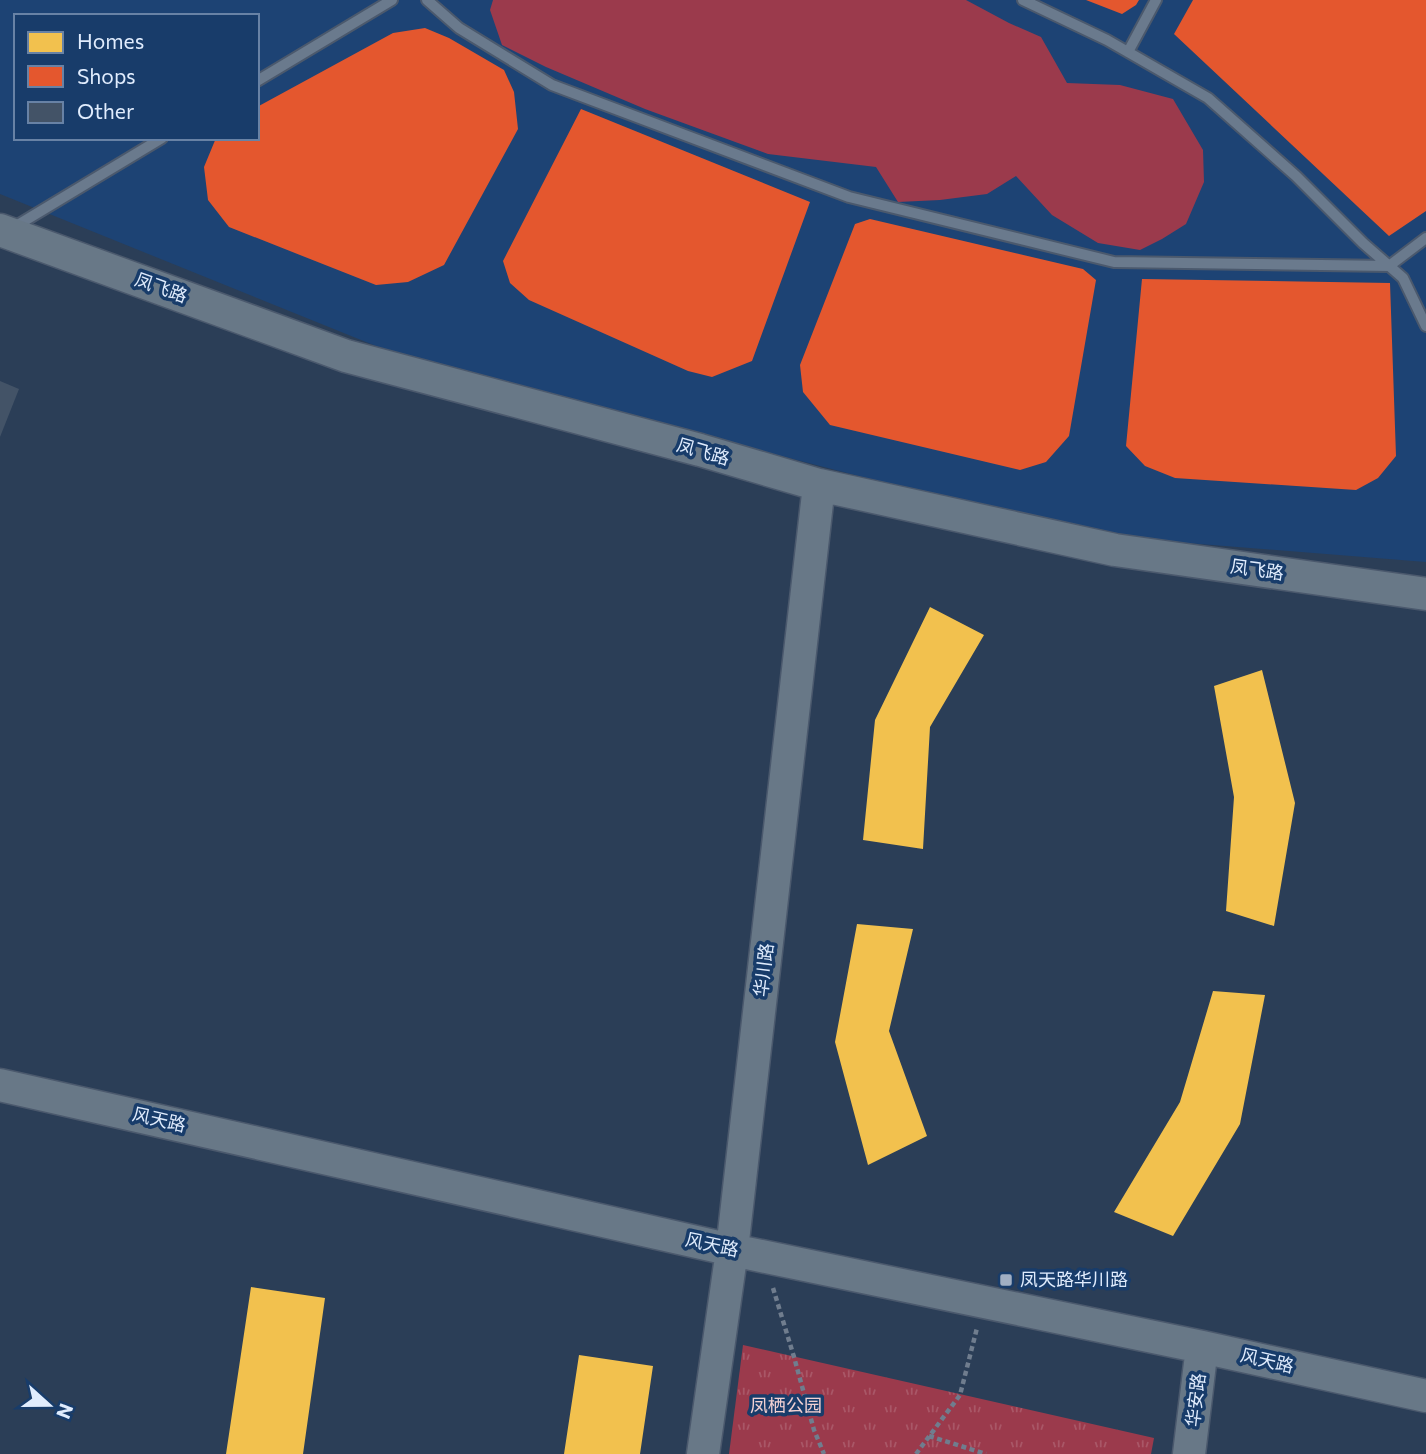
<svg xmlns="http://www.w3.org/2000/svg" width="1426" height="1454" font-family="Commissioner,'Noto Sans SC',sans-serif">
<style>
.built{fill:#1d4374;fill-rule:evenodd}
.green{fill:#9b3a4c}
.park{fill:url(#park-tufts)}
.homes{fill:#f2c14e}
.shops{fill:#e4572e}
.building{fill:#435367}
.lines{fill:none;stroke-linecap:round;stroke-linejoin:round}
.lane-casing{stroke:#4b596d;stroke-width:14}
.secondary-casing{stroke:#4b596d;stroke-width:35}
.path{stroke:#707d8e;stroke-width:4.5;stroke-dasharray:5 3.5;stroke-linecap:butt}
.lane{stroke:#6a7a8d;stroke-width:10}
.secondary{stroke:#687887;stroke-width:32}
.poi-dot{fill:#a1afc3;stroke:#183c6a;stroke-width:2.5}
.labels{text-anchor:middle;stroke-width:7;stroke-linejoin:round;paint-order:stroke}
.street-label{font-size:18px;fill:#e0ecfd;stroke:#183c6a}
.poi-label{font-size:18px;fill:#e0ecfd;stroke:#183c6a;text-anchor:start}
.park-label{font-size:18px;fill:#f2d1d2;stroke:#183c6a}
</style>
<defs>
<pattern id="park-tufts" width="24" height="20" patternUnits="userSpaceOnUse" patternTransform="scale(1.75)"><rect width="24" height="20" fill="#9b3a4c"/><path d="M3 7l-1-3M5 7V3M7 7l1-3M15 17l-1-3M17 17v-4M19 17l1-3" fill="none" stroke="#a95767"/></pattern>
</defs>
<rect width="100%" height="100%" fill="#2b3e57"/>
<path class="built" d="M 0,0 L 1426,0 L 1426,562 L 1087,535 L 413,361 L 0,194 ZM 16,16 L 257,16 L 257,138 L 16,138 Z"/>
<path class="green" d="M 493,0 L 966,0 L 1009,23 L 1041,37 L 1067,83 L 1120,85 L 1173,99 L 1203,150 L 1204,182 L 1186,224 L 1162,239 L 1140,250 L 1098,243 L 1052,215 L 1016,176 L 987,194 L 940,200 L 898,202 L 876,167 L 768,154 L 645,109 L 546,67 L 502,45 L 490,10 Z"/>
<path class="park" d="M 743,1345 L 1154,1438 L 1151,1454 L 729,1454 Z"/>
<path class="homes" d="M 930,607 L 984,635 L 930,727 L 923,849 L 863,840 L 875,720 Z
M 1262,670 L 1295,803 L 1274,926 L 1226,911 L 1234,797 L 1214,686 Z
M 857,924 L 913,929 L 889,1031 L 927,1136 L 868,1165 L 835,1042 Z
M 1213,991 L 1265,995 L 1240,1124 L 1173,1236 L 1114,1212 L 1180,1102 Z
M 251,1287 L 325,1298 L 303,1454 L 226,1454 Z
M 579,1355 L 653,1366 L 640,1454 L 564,1454 Z"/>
<path class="shops" d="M 1086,0 L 1139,0 L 1136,5 L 1122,14 Z
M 1193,0 L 1426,0 L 1426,211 L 1389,236 L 1174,34 Z
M 425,28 L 449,38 L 504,70 L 514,92 L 518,129 L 444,265 L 408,282 L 376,285 L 229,227 L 208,200 L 204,167 L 216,138 L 257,138 L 257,107 L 393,33 Z
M 581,109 L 810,202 L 752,361 L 712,377 L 688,371 L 529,300 L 510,283 L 503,261 Z
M 870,219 L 1083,269 L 1096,280 L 1069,436 L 1046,462 L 1020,470 L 830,425 L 803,392 L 800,365 L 855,224 Z
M 1142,279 L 1390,283 L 1396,456 L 1378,478 L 1356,490 L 1175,478 L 1145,466 L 1126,446 Z"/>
<path class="building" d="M 0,381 L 19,389 L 0,437 Z"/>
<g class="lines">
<g class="lane-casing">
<path id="lane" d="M 427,0 L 459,28 L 552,85 L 849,197 L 1114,262 L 1389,266 L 1426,238
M 1023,0 L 1107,40 L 1208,98 L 1296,176 L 1363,243 L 1403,278 L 1426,326
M 1128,52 L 1156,0
M 257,81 L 392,0
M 11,229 L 162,138"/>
</g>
<g class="secondary-casing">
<path id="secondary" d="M 0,230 L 346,356 L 700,450 L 819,485 L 1115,550 L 1426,594
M 0,1085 L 732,1250 L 1202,1347 L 1426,1396
M 703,1454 L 732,1250 L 819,485
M 1189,1454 L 1202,1347"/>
</g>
<path class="path" d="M 773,1288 L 794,1357 L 814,1430 L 824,1454
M 929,1436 L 986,1454
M 916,1454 L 960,1395 L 977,1328"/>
<use href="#lane" class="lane"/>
<use href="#secondary" class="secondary"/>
</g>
<rect class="poi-dot" x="999" y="1273" width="14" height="14" rx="3.5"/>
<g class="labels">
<g class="street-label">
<text transform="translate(161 288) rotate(20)" y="6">凤飞路</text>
<text transform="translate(703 452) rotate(16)" y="6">凤飞路</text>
<text transform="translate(1257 570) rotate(8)" y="6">凤飞路</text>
<text transform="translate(764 970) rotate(-83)" y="6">华川路</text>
<text transform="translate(159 1120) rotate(13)" y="6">风天路</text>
<text transform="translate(712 1245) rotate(12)" y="6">风天路</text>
<text transform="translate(1267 1361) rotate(13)" y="6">风天路</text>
<text transform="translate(1196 1400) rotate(-83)" y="6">华安路</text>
</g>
<g class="poi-label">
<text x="1020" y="1286">凤天路华川路</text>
</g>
<g class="park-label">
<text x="786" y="1412">凤栖公园</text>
</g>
</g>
<rect x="14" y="14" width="245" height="126" fill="#183c6a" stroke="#6882a5" stroke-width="2"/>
<rect x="28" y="32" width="35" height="21" fill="#f2c14e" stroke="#6882a5" stroke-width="2"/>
<text x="77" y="49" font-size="21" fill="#e0ecfd">Homes</text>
<rect x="28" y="66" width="35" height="21" fill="#e4572e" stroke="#6882a5" stroke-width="2"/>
<text x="77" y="84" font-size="21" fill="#e0ecfd">Shops</text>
<rect x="28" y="102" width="35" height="21" fill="#435367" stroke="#6882a5" stroke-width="2"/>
<text x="77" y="119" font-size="21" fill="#e0ecfd">Other</text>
<g transform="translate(49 1405) rotate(111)" stroke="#183c6a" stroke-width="5" paint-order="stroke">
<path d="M0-5L12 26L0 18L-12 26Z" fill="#e0ecfd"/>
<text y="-10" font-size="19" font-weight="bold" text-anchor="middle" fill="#e0ecfd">N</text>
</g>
</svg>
